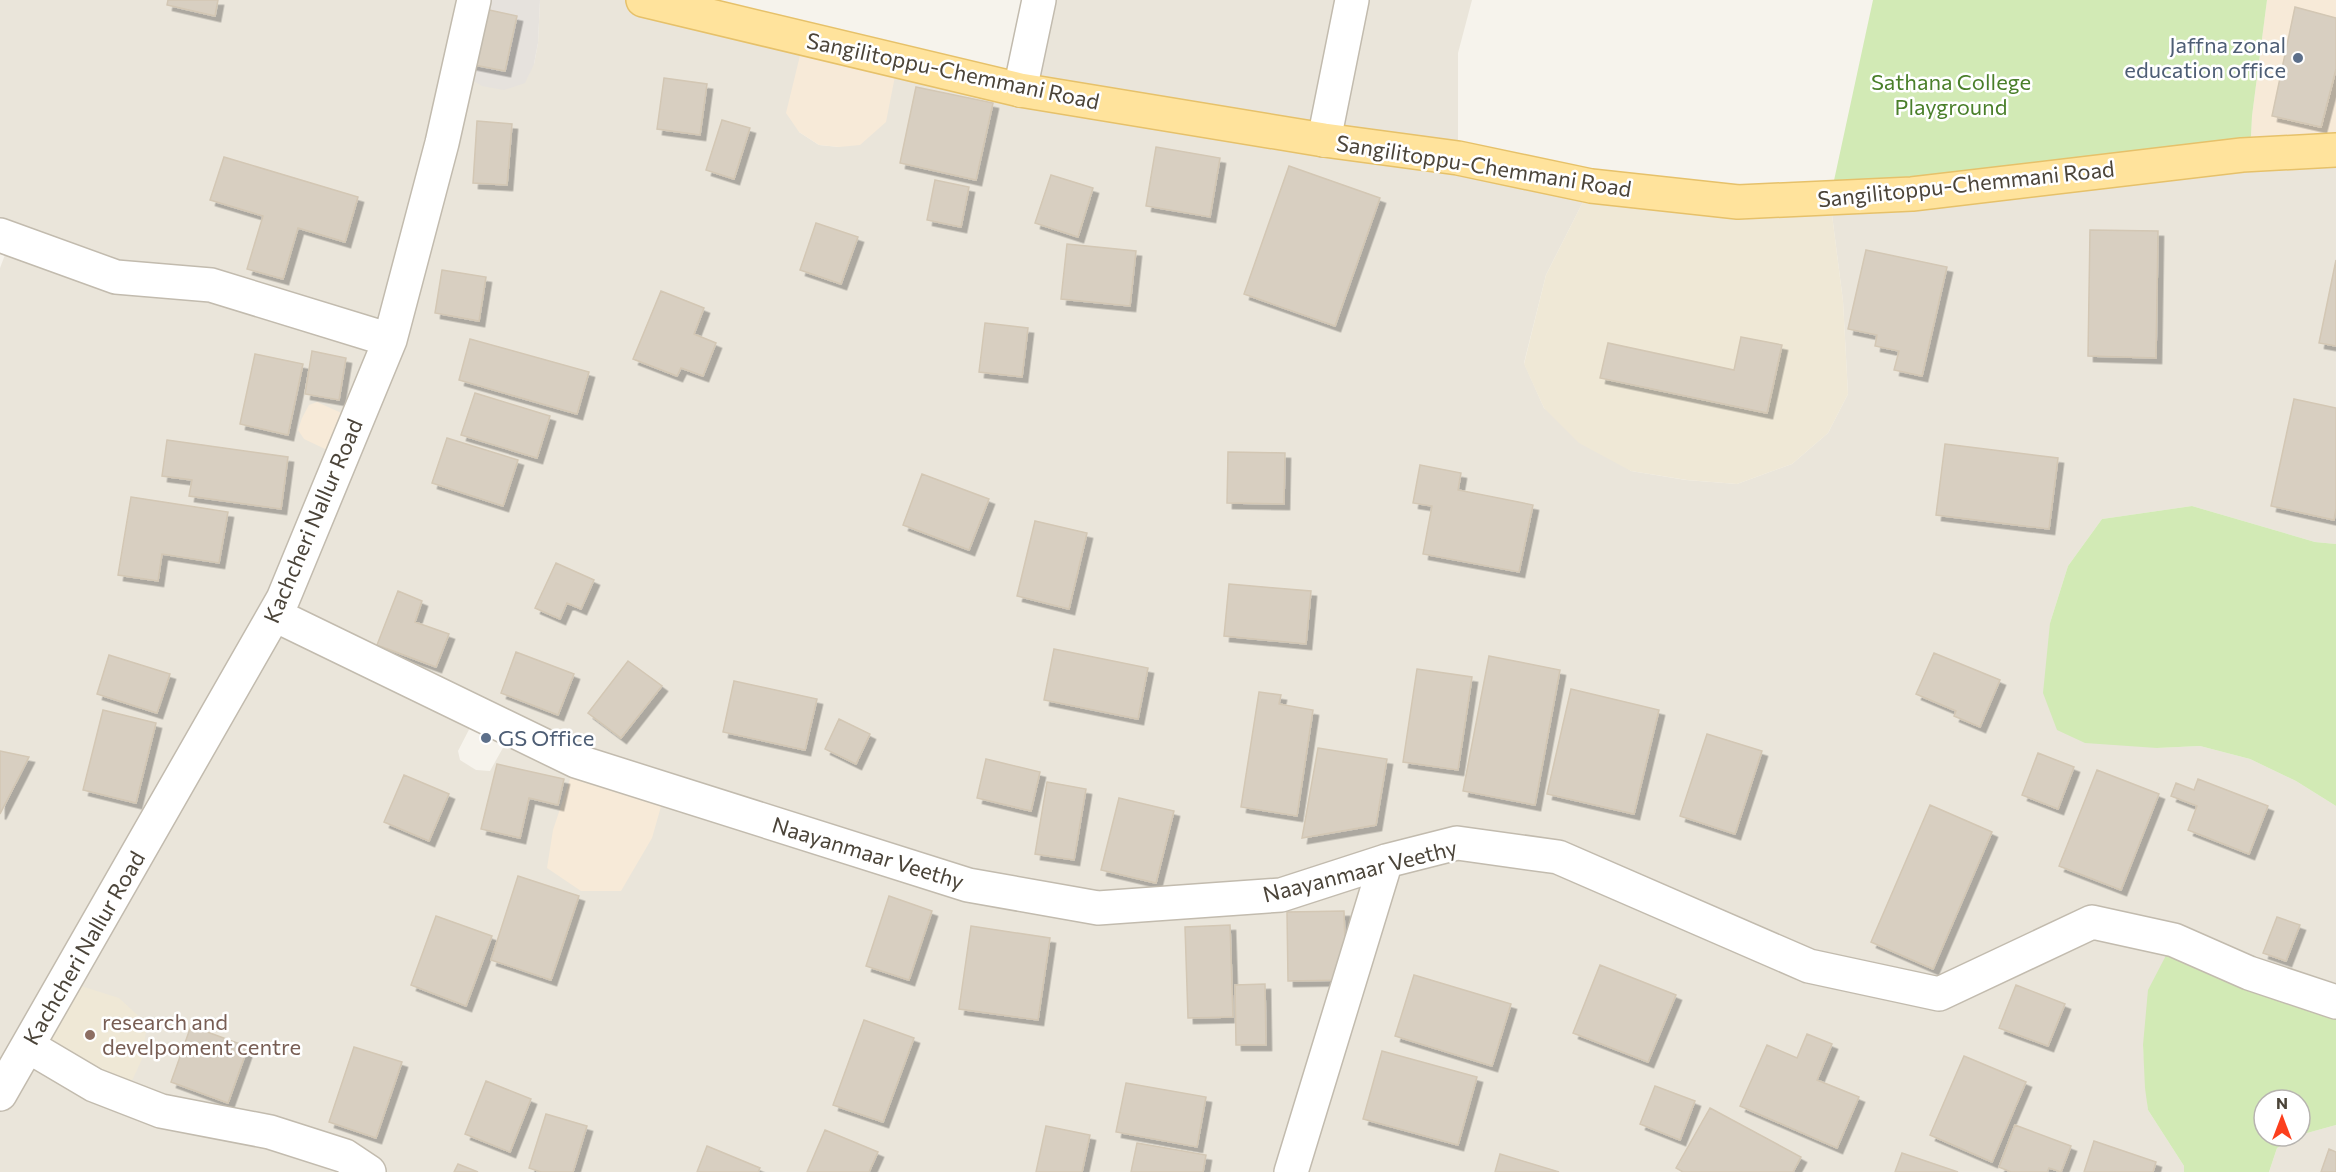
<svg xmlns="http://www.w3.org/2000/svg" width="2336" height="1172" font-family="Commissioner,sans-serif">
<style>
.residential{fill:#eae5da;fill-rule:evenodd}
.commercial{fill:#f7ead8}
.industrial{fill:#e6e2dd}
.education{fill:#efe8d6}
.green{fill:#d2eab5}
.building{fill:#d8cfc1;stroke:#d3c7b4;stroke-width:1.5;filter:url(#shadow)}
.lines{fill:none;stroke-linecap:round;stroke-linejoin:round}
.minor-casing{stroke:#c2bbae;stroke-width:36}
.major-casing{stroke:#e6c16a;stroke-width:36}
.minor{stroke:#fff;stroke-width:33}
.major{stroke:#ffe39c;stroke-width:33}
.service-dot{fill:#5c6f8a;stroke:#fff;stroke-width:2}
.education-dot{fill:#8d6e63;stroke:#fff;stroke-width:2}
.labels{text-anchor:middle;stroke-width:5;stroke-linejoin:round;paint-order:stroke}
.service-label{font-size:22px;fill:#4e5e75;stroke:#fff;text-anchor:end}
.street-label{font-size:22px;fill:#4b4439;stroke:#fff}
.park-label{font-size:22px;fill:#4a7f2a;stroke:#fff}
.education-label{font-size:22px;fill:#785e54;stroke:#fff;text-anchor:start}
</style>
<defs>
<filter id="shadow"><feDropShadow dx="5.5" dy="5.5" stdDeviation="0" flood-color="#0004"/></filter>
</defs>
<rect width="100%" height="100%" fill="#f6f3ec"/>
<path class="residential" d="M 0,0 L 474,0 L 534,64 L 538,43 L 540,0 L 643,0 L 804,39 L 799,132 L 819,145 L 839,147 L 898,61 L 1020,90 L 1039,0 L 1472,0 L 1458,53 L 1458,158 L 1591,186 L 1546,275 L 1524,363 L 1544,408 L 1631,471 L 1686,480 L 1737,484 L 1792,464 L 1828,433 L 1848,394 L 1843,301 L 1830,199 L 2336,150 L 2336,544 L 2315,542 L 2192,506 L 2102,519 L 2068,566 L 2050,623 L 2157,748 L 2200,746 L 2250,759 L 2296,781 L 2336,806 L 2336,1002 L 2143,1045 L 2148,1110 L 2184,1166 L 2184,1172 L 0,1172 L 0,268 L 11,239 L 0,235 ZM 477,714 L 509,730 L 504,746 L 490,771 L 476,770 L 460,760 L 458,751 Z
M 2336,1125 L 2336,1172 L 2269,1172 L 2277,1148 L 2300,1135 Z"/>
<path class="commercial" d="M 2267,0 L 2336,0 L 2336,150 L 2242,155 L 2251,136 L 2252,116 Z
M 804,39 L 898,61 L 886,122 L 860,145 L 839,147 L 819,145 L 799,132 L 786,113 Z
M 317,402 L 357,420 L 342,457 L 304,439 L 298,430 L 302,418 L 309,405 Z
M 576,761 L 666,789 L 652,838 L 621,891 L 581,891 L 547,868 L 553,830 Z"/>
<path class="industrial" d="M 474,0 L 540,0 L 538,43 L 534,64 L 525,83 L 504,90 L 482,86 L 458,72 Z"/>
<path class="education" d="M 1591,186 L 1830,199 L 1843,301 L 1848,394 L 1828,433 L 1792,464 L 1737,484 L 1687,480 L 1631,471 L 1579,443 L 1544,408 L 1524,364 L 1546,275 Z
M 65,981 L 119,998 L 147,1024 L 142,1059 L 130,1085 L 28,1046 Z"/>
<path class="green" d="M 1873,0 L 2267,0 L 2252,116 L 2251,136 L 2242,155 L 1830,199 Z
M 2192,506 L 2315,542 L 2336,544 L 2336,806 L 2296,781 L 2250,759 L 2200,746 L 2157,748 L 2085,743 L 2057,730 L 2043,693 L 2050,623 L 2068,566 L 2102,519 Z
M 2174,940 L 2336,1002 L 2336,1125 L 2300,1135 L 2300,1100 L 2264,1100 L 2264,1136 L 2298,1136 L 2277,1148 L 2269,1172 L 2184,1172 L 2184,1166 L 2148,1110 L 2145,1088 L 2143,1045 L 2148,990 Z"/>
<path class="building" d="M 168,0 L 218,0 L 215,16 L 167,5 Z
M 2295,7 L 2336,18 L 2336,69 L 2321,127 L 2272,116 Z
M 480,8 L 517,16 L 505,71 L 469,64 Z
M 664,78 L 707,84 L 700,135 L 657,129 Z
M 916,87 L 993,103 L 976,180 L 900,163 Z
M 722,120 L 750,128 L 734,179 L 706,170 Z
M 477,121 L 512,124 L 507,185 L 473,183 Z
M 1156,147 L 1220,158 L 1210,217 L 1146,206 Z
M 224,157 L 358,197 L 345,242 L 298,228 L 283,279 L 247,269 L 263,216 L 210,200 Z
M 1289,166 L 1380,198 L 1335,326 L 1244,294 Z
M 1051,175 L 1093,188 L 1078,237 L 1035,223 Z
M 935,180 L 969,187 L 961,227 L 927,220 Z
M 816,223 L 858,237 L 841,284 L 800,270 Z
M 2090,230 L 2158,231 L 2156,358 L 2088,356 Z
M 1067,244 L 1136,251 L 1130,306 L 1061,299 Z
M 1866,250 L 1947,267 L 1922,376 L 1894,370 L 1899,351 L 1875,346 L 1877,335 L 1848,329 Z
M 2336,260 L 2336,346 L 2319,343 Z
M 442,270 L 486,277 L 479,321 L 435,313 Z
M 661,291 L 704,308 L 694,334 L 716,343 L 703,376 L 681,368 L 677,376 L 633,359 Z
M 985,323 L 1028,328 L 1022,377 L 979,372 Z
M 1741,337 L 1782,345 L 1767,413 L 1600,378 L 1608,343 L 1734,370 Z
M 470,339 L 589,372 L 577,414 L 459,380 Z
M 312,351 L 346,358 L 339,400 L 305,394 Z
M 255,354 L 303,364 L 288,435 L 240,424 Z
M 475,393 L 550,416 L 537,458 L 461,435 Z
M 2294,399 L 2336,408 L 2336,509 L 2334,520 L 2271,506 Z
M 447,438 L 518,460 L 503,506 L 432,483 Z
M 167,440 L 288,457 L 281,509 L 189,496 L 192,480 L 162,476 Z
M 1945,444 L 2058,458 L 2049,529 L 1936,515 Z
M 1228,452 L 1285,453 L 1284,504 L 1227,503 Z
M 1420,465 L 1461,473 L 1458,490 L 1533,505 L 1519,572 L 1423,554 L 1432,506 L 1413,503 Z
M 922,474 L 989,499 L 969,550 L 903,525 Z
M 131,497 L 228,512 L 219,563 L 162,554 L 158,581 L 118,575 Z
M 1035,521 L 1087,533 L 1069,609 L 1017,596 Z
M 556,563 L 594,580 L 581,609 L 567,603 L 560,619 L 535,608 Z
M 1229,584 L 1311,591 L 1306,644 L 1224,636 Z
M 398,591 L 422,601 L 415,622 L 449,634 L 436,667 L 377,645 Z
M 1054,649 L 1148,668 L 1138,719 L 1044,700 Z
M 516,652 L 574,674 L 558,715 L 501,693 Z
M 1934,653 L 2000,680 L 1980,727 L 1954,716 L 1956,711 L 1916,694 Z
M 109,655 L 170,674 L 157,713 L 97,694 Z
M 1489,656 L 1560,670 L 1535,805 L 1463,791 Z
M 628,661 L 662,686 L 621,738 L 588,713 Z
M 1417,669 L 1472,677 L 1458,770 L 1403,762 Z
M 734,681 L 817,699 L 805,750 L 723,732 Z
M 1571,689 L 1659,710 L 1634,814 L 1547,794 Z
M 1259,692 L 1281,695 L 1279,704 L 1313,710 L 1297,816 L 1241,807 Z
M 103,710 L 156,723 L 136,803 L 83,790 Z
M 839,719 L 870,734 L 856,764 L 825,749 Z
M 1707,734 L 1762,751 L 1735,834 L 1680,816 Z
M 1318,748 L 1387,759 L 1376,825 L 1302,838 Z
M 0,751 L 29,757 L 0,814 Z
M 2038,753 L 2074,767 L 2058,809 L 2022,795 Z
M 986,759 L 1040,772 L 1031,811 L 977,798 Z
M 497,764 L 564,779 L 558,805 L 529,798 L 520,838 L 481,829 Z
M 2097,770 L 2159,794 L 2121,890 L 2059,866 Z
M 404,775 L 449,794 L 429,841 L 384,822 Z
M 2198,779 L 2268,806 L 2249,854 L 2188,830 L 2197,806 L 2171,796 L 2176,783 L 2194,790 Z
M 1047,782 L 1086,789 L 1074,860 L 1035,854 Z
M 1119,798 L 1174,811 L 1156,883 L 1101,870 Z
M 1930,805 L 1992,832 L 1933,969 L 1871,942 Z
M 518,876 L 579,896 L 551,980 L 491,960 Z
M 889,896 L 932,911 L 909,980 L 866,966 Z
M 1344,911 L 1346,980 L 1288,981 L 1287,912 Z
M 436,916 L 492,936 L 466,1006 L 411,985 Z
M 2277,917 L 2300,925 L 2286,961 L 2263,953 Z
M 1230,925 L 1233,1017 L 1188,1018 L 1185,927 Z
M 971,926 L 1050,938 L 1038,1020 L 959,1009 Z
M 1600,965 L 1676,995 L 1648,1062 L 1573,1033 Z
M 1414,975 L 1511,1004 L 1492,1066 L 1395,1036 Z
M 1265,984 L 1266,1045 L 1236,1045 L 1235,985 Z
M 2016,985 L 2065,1004 L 2048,1046 L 1999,1028 Z
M 864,1020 L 914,1038 L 883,1122 L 833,1105 Z
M 191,1026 L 248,1047 L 228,1103 L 171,1082 Z
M 1807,1034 L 1832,1044 L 1817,1080 L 1859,1097 L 1837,1148 L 1740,1106 L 1767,1045 L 1797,1058 Z
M 354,1047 L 402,1062 L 376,1138 L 329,1122 Z
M 1382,1051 L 1477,1077 L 1458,1145 L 1363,1119 Z
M 1964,1056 L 2026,1082 L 1992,1162 L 1930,1135 Z
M 486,1081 L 531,1099 L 510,1152 L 465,1134 Z
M 1126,1083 L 1206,1097 L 1197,1147 L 1116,1132 Z
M 1655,1086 L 1695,1101 L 1680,1140 L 1640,1124 Z
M 1710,1108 L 1801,1157 L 1793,1172 L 1683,1172 L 1676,1168 Z
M 546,1114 L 587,1126 L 573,1172 L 541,1172 L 529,1168 Z
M 2015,1125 L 2071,1146 L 2061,1172 L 2049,1168 L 2047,1172 L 2011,1172 L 1999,1167 Z
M 1046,1126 L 1090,1135 L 1082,1172 L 1036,1172 Z
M 825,1130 L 878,1152 L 869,1172 L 807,1172 Z
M 2094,1141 L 2156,1162 L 2153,1172 L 2084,1172 Z
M 1137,1143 L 1206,1155 L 1203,1172 L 1131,1172 Z
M 707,1146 L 760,1168 L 758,1172 L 697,1172 Z
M 2329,1149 L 2336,1152 L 2336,1172 L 2321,1172 Z
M 1902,1153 L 1958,1172 L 1895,1172 Z
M 1500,1154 L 1559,1172 L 1495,1172 Z
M 458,1164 L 478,1172 L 454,1172 Z"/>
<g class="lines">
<g class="minor-casing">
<path id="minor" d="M 1020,90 L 1039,0
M 1324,140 L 1352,0
M 0,235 L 116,277 L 211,285 L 390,340
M 275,615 L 576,761 L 968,885 L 1098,908 L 1281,895 L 1386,861 L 1457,843 L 1558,857 L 1809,966 L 1939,994 L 2092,922 L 2174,940 L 2249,973 L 2336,1002
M 28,1046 L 94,1085 L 161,1111 L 270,1132 L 345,1156 L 369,1172
M 0,1094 L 283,599 L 390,340 L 442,143 L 474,0
M 1291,1172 L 1386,861"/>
</g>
<g class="major-casing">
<path id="major" d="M 643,0 L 1020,90 L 1324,140 L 1458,158 L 1591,186 L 1738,202 L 1912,194 L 2242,155 L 2336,150"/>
</g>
<use href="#minor" class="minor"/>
<use href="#major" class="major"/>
</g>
<g class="service-dot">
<circle cx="2298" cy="58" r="6"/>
<circle cx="486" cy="738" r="6"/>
</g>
<circle class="education-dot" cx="90" cy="1035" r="6"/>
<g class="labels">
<g class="service-label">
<text x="2286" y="53">Jaffna zonal<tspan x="2286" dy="25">education office</tspan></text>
<text x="498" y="746" text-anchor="start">GS Office</text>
</g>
<g class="street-label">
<text transform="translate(953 71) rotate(12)" y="8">Sangilitoppu-Chemmani Road</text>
<text transform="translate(1484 166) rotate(9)" y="8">Sangilitoppu-Chemmani Road</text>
<text transform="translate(1966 184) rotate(-6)" y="8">Sangilitoppu-Chemmani Road</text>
<text transform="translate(313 521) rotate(-67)" y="8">Kachcheri Nallur Road</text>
<text transform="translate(868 853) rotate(17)" y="8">Naayanmaar Veethy</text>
<text transform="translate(1360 871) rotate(-14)" y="8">Naayanmaar Veethy</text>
<text transform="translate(84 948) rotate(-60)" y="8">Kachcheri Nallur Road</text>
</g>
<g class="park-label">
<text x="1951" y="90">Sathana College<tspan x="1951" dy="25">Playground</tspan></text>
</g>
<g class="education-label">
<text x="102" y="1030">research and<tspan x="102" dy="25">develpoment centre</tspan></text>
</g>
</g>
<g transform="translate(2282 1118)"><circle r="28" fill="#ffffff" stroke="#b7b4b0" stroke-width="1.5"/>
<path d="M0-4.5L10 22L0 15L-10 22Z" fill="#fc3f1d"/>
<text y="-9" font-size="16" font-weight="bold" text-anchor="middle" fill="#4b4439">N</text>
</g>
</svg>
